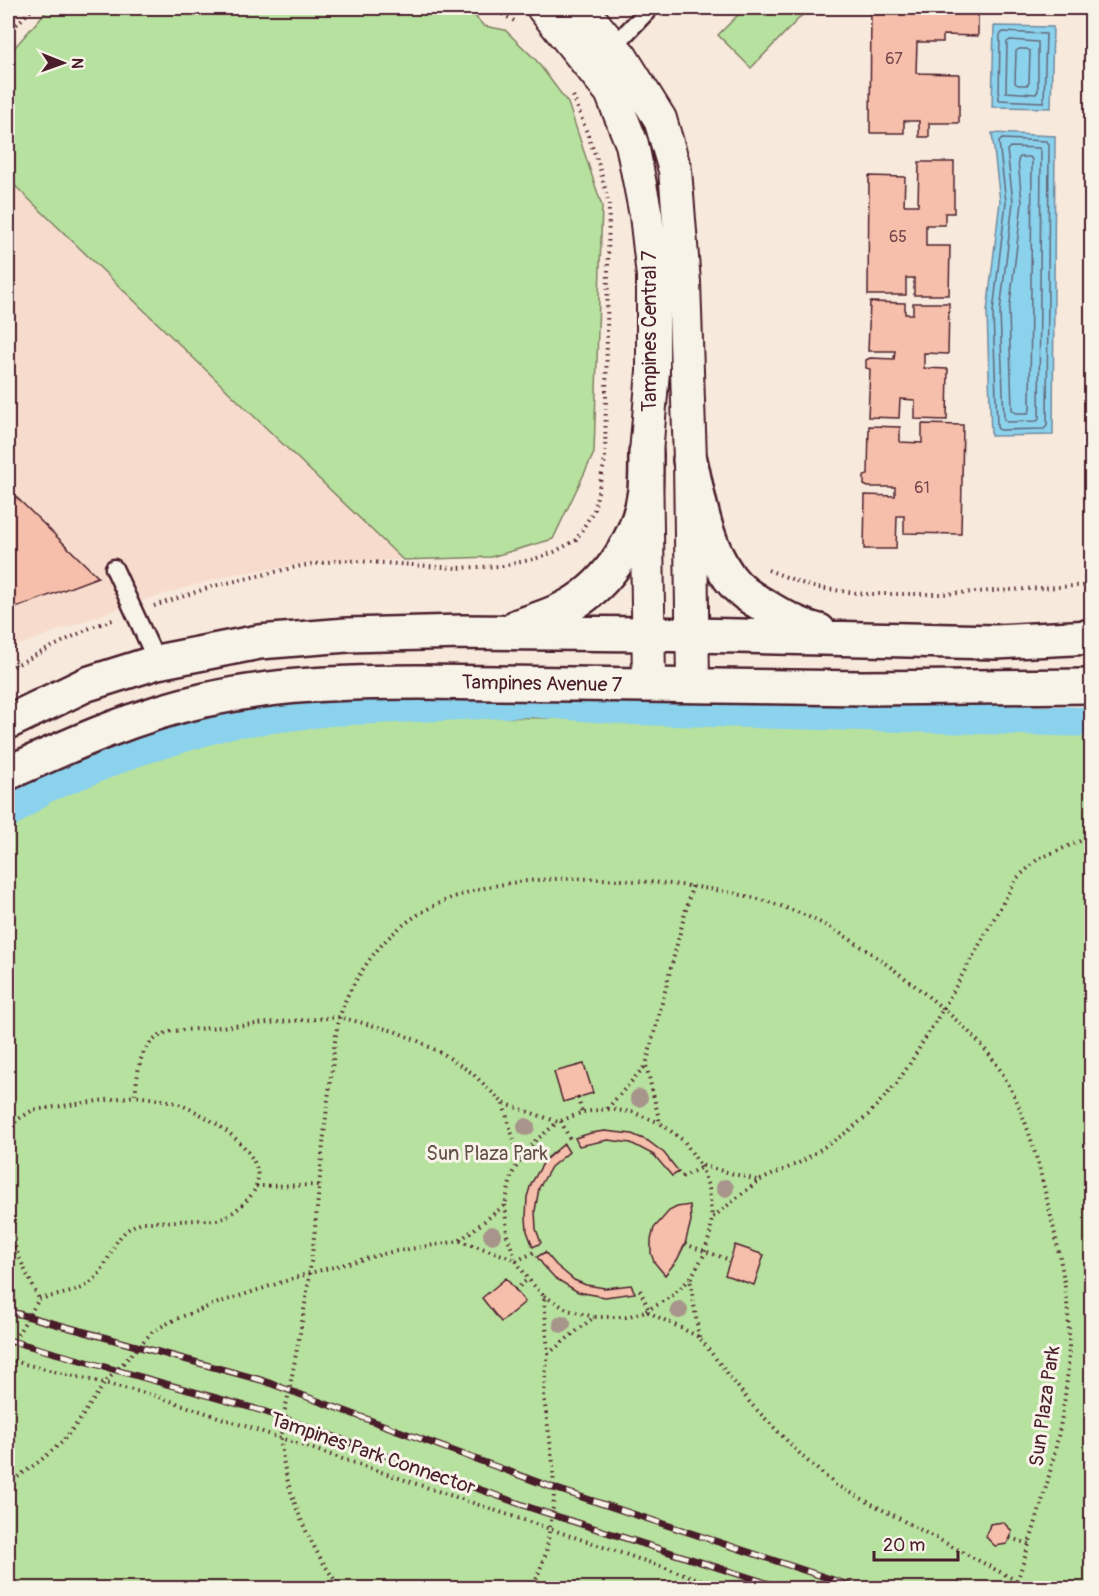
<svg xmlns="http://www.w3.org/2000/svg" width="1099" height="1596" font-family="Pangolin,sans-serif">
<style>
.built{fill:#f7dccd}
.green{fill:#b7e19e;stroke:#808064;stroke-width:1.5}
.water{fill:#8bd2ed;stroke:#718a9f;stroke-width:1.5}
.lines{fill:none;stroke-linecap:round;stroke-linejoin:round}
.shore{stroke:#646779;stroke-width:1.5}
.canal{stroke:#8bd2ed;stroke-width:30}
.building{fill:#f6bfab;stroke:#4a1f2b;stroke-width:1.5}
.lane-casing{stroke:#4a1f2b;stroke-width:21}
.street-casing{stroke:#4a1f2b;stroke-width:36}
.secondary-casing{stroke:#4a1f2b;stroke-width:38}
.path{stroke:#4a1f2b;stroke-width:4;stroke-dasharray:1.5 4.5;stroke-linecap:butt}
.lane{stroke:#f7f3e8;stroke-width:16}
.street{stroke:#f7f3e8;stroke-width:32}
.secondary{stroke:#f7f3e8;stroke-width:33}
.rail-casing{stroke:#4a1f2b;stroke-width:7}
.rail{stroke:#f7f3e8;stroke-width:4.5;stroke-dasharray:14;stroke-linecap:butt}
.tree{fill:#a7958b}
.labels{text-anchor:middle;stroke-width:6;stroke-linejoin:round;paint-order:stroke}
.number-label{font-size:16px;fill:#75474b}
.street-label{font-size:20px;fill:#4a1f2b;stroke:#f7f3e8}
.park-label{font-size:20px;fill:#655048;stroke:#f7f3e8}
</style>
<rect width="100%" height="100%" fill="#f7e9dc"/>
<filter id="ink" filterUnits="userSpaceOnUse"><feTurbulence type="fractalNoise" baseFrequency=".0167" numOctaves="2"/><feDisplacementMap in="SourceGraphic" scale="12" xChannelSelector="R" yChannelSelector="G"/><feConvolveMatrix kernelMatrix="1 2 1 2 8 2 1 2 1" color-interpolation-filters="sRGB"/></filter>
<g filter="url(#ink)">
<path class="built" d="M 8,179 L 403,560 L 324,561 L 230,575 L 131,604 L 8,649 Z"/>
<path class="green" d="M 49,8 L 467,8 L 484,26 L 505,30 L 536,60 L 568,103 L 602,206 L 594,453 L 553,539 L 491,557 L 403,560 L 8,179 L 8,55 Z
M 745,8 L 809,8 L 751,68 L 718,35 Z
M 420,716 L 1091,727 L 1091,1588 L 8,1588 L 8,821 L 89,775 L 146,754 L 236,730 L 318,718 Z"/>
<path class="water" d="M 994,26 L 1053,27 L 1051,108 L 992,107 Z
M 992,133 L 1055,136 L 1053,435 L 991,436 L 987,312 L 1000,201 Z"/>
<g class="lines">
<path class="shore" d="M 1003,32 L 1046,34 L 1044,102 L 999,100 L 1000,35 Z
M 1010,40 L 1038,42 L 1038,91 L 1036,94 L 1006,92 L 1007,42 Z
M 1019,49 L 1027,49 L 1030,51 L 1029,83 L 1027,85 L 1018,85 L 1015,83 L 1016,51 Z
M 1002,139 L 1046,141 L 1049,144 L 1047,426 L 1044,429 L 999,430 L 997,427 L 993,312 L 1006,202 L 999,142 Z
M 1010,147 L 1039,148 L 1041,151 L 1039,419 L 1037,421 L 1007,422 L 1004,420 L 1000,312 L 1013,202 L 1007,150 Z
M 1020,157 L 1030,157 L 1032,160 L 1030,410 L 1028,413 L 1016,413 L 1012,410 L 1009,312 L 1022,203 L 1018,160 Z"/>
<path class="canal" d="M 8,814 L 45,788 L 135,752 L 231,723 L 329,711 L 530,702 L 634,710 L 1092,722"/>
</g>
<path class="building" d="M 871,8 L 978,8 L 978,36 L 943,35 L 943,42 L 917,42 L 916,73 L 959,74 L 959,123 L 929,123 L 929,137 L 919,137 L 919,121 L 904,121 L 904,133 L 870,133 Z
M 1002,8 L 1062,8 L 1062,11 L 1002,10 Z
M 919,162 L 954,162 L 954,213 L 945,213 L 945,225 L 926,225 L 926,246 L 950,246 L 949,295 L 914,295 L 914,278 L 906,278 L 906,295 L 868,295 L 869,176 L 905,177 L 904,205 L 918,205 Z
M 870,302 L 905,303 L 905,314 L 913,314 L 913,303 L 949,303 L 948,354 L 924,353 L 924,368 L 948,369 L 947,420 L 915,419 L 915,400 L 900,399 L 899,418 L 868,417 L 870,369 L 866,368 L 866,360 L 870,358 L 894,359 L 895,351 L 868,351 Z
M 922,424 L 963,425 L 961,534 L 904,533 L 904,516 L 897,516 L 896,549 L 864,549 L 865,495 L 895,496 L 895,487 L 868,487 L 864,485 L 864,476 L 868,475 L 869,426 L 900,427 L 900,442 L 922,443 Z
M 8,489 L 98,577 L 8,611 Z
M 584,1064 L 593,1093 L 563,1102 L 554,1072 Z
M 605,1131 L 632,1134 L 648,1141 L 664,1153 L 679,1172 L 672,1176 L 654,1155 L 631,1143 L 608,1140 L 579,1146 L 575,1138 L 591,1133 Z
M 564,1144 L 569,1152 L 551,1167 L 539,1188 L 535,1211 L 536,1229 L 541,1243 L 533,1247 L 527,1231 L 526,1217 L 527,1197 L 531,1184 L 545,1160 Z
M 690,1205 L 691,1221 L 685,1244 L 677,1260 L 665,1275 L 654,1262 L 651,1253 L 651,1240 L 654,1228 L 669,1211 L 677,1207 Z
M 735,1245 L 764,1255 L 754,1285 L 725,1275 Z
M 545,1252 L 556,1265 L 574,1280 L 586,1285 L 605,1288 L 631,1285 L 635,1293 L 605,1297 L 578,1292 L 555,1278 L 543,1265 L 537,1257 Z
M 506,1278 L 525,1302 L 501,1322 L 482,1298 Z
M 1003,1522 L 1012,1531 L 1010,1538 L 1007,1544 L 995,1546 L 986,1537 L 990,1524 Z"/>
<g class="lines">
<g class="lane-casing">
<path id="lane" d="M 613,47 L 650,8
M 114,568 L 157,662"/>
</g>
<g class="street-casing">
<path id="street" d="M 543,8 L 611,92 L 632,144 L 646,215 L 653,276 L 653,371 L 646,453 L 649,684
M 581,8 L 622,58 L 660,119 L 675,170 L 684,282 L 690,460 L 693,684"/>
</g>
<g class="secondary-casing">
<path id="secondary" d="M 690,460 C 699,499 705,544 729,577 C 738,590 751,598 765,606 C 781,616 799,626 819,631
M 518,626 C 536,620 553,615 569,606 C 610,583 640,535 645,490 C 646,478 646,465 646,453
M 8,722 L 87,684 L 157,662 L 259,642 L 347,635 L 463,632 L 649,634 L 996,642 L 1092,637
M 8,773 C 72,744 136,715 205,700 C 275,684 348,682 419,682 L 864,688 L 1092,686"/>
</g>
<path class="path" d="M 492,8 L 516,22
M 8,33 L 33,8
M 768,570 L 812,587 L 864,594 L 942,594 L 1092,585
M 154,606 L 214,586 L 301,566 L 342,560 L 456,568 L 503,566 L 534,559 L 554,552 L 576,540 L 594,510 L 605,460 L 609,204 L 599,165 L 572,93
M 8,669 L 92,627 L 113,620
M 692,886 L 646,1065 L 660,1123 L 684,1141 L 700,1165 L 757,1180
M 578,1098 L 582,1113
M 608,1109 L 632,1112 L 660,1123
M 561,1121 L 570,1140
M 8,1132 L 17,1120 L 33,1110 L 135,1096 C 139,1065 138,1041 172,1031 L 339,1017 L 394,1031 L 418,1041 L 445,1055 L 472,1073 L 503,1103 L 558,1122 L 583,1112 L 607,1109 L 646,1065
M 520,1160 L 535,1141 L 558,1122
M 701,1166 L 709,1189 L 712,1218
M 682,1177 L 702,1167
M 8,1182 C 13,1200 7,1209 9,1224 C 12,1247 29,1278 39,1299
M 256,1186 L 320,1185
M 505,1205 L 507,1235 L 515,1258
M 460,1241 L 515,1259 L 528,1279 L 544,1296 L 548,1354 L 545,1376 L 544,1398 L 553,1463 L 554,1501 L 546,1553 L 533,1588
M 685,1244 L 730,1260
M 516,1261 L 535,1252
M 515,1290 L 528,1279
M 640,1290 L 649,1310
M 544,1296 L 568,1310 L 594,1317
M 646,1311 L 671,1297 L 690,1279
M 699,1337 L 690,1279 L 704,1255 L 710,1234 L 712,1218 L 758,1181 L 801,1162 L 847,1132 L 868,1115 L 896,1084 L 909,1065 L 943,1009 L 1017,878 L 1038,859 L 1092,836
M 8,1350 L 39,1299 C 55,1295 76,1293 89,1284 C 114,1265 107,1235 142,1222 C 161,1222 179,1221 198,1220 C 204,1220 214,1221 221,1219 C 233,1214 249,1201 255,1189 C 272,1152 204,1113 176,1103 C 163,1099 148,1098 135,1096
M 548,1354 L 594,1317 L 626,1317 L 646,1311 L 699,1337 L 751,1404 L 804,1458 L 836,1485 L 1017,1581
M 8,1360 L 153,1395 L 725,1588
M 8,1484 L 40,1461 L 62,1442 L 79,1421 L 104,1384 L 153,1331 L 176,1319 L 215,1304 L 310,1273 L 391,1252 L 459,1241 L 505,1205 L 512,1174 L 520,1161 L 503,1104
M 1010,1538 L 1029,1544
M 341,1588 C 311,1551 283,1488 281,1440 C 280,1424 286,1407 289,1392 C 296,1352 305,1311 310,1270 C 319,1203 322,1136 332,1070 C 334,1051 335,1031 341,1013 C 346,995 357,978 368,962 C 430,873 552,874 649,882 C 696,886 744,892 789,909 C 838,927 878,957 919,989 C 951,1015 985,1042 1005,1078 C 1027,1117 1038,1161 1048,1204 C 1059,1251 1070,1298 1069,1346 C 1067,1430 1040,1510 1015,1588"/>
<use href="#lane" class="lane"/>
<use href="#street" class="street"/>
<use href="#secondary" class="secondary"/>
<g class="rail-casing">
<path id="rail" d="M 8,1311 L 261,1380 L 554,1488 L 858,1588
M 8,1340 L 263,1411 L 534,1509 L 782,1588"/>
</g>
<use href="#rail" class="rail"/>
</g>
<g class="tree">
<circle cx="639" cy="1098" r="9"/>
<circle cx="526" cy="1127" r="9"/>
<circle cx="725" cy="1188" r="9"/>
<circle cx="492" cy="1235" r="9"/>
<circle cx="679" cy="1310" r="9"/>
<circle cx="562" cy="1324" r="9"/>
</g>
</g>
<g class="labels">
<g class="number-label">
<text x="894" y="64">67</text>
<text x="898" y="242">65</text>
<text x="922" y="493">61</text>
</g>
<g class="street-label">
<text transform="translate(649 331) rotate(-90)" y="7">Tampines Central 7</text>
<text transform="translate(542 683) rotate(1)" y="7">Tampines Avenue 7</text>
<text transform="translate(1044 1406) rotate(-82)" y="7">Sun Plaza Park</text>
<text transform="translate(373 1453) rotate(19)" y="7">Tampines Park Connector</text>
</g>
<g class="park-label">
<text x="487" y="1160">Sun Plaza Park</text>
</g>
</g>
<rect width="1099" height="1596" fill="none" stroke="#f7f3e8" stroke-width="30"/>
<rect x="15" y="15" width="1069" height="1566" fill="none" stroke="#4a1f2b" stroke-width="2" filter="url(#ink)"/>
<g transform="translate(63 63) rotate(91)" stroke="#f7f3e8" stroke-width="4.5" paint-order="stroke">
<path d="M0-4.5L10 22L0 15L-10 22Z" fill="#4a1f2b"/>
<text y="-9" font-size="16" font-weight="bold" text-anchor="middle" fill="#4a1f2b">N</text>
</g>
<path d="M874 1551v9h84v-9" fill="none" stroke="#4a1f2b" stroke-width="3"/>
<text x="883" y="1551" font-size="18" fill="#4a1f2b" stroke="#f7f3e8" stroke-width="4.5" paint-order="stroke">20 m</text>
</svg>
